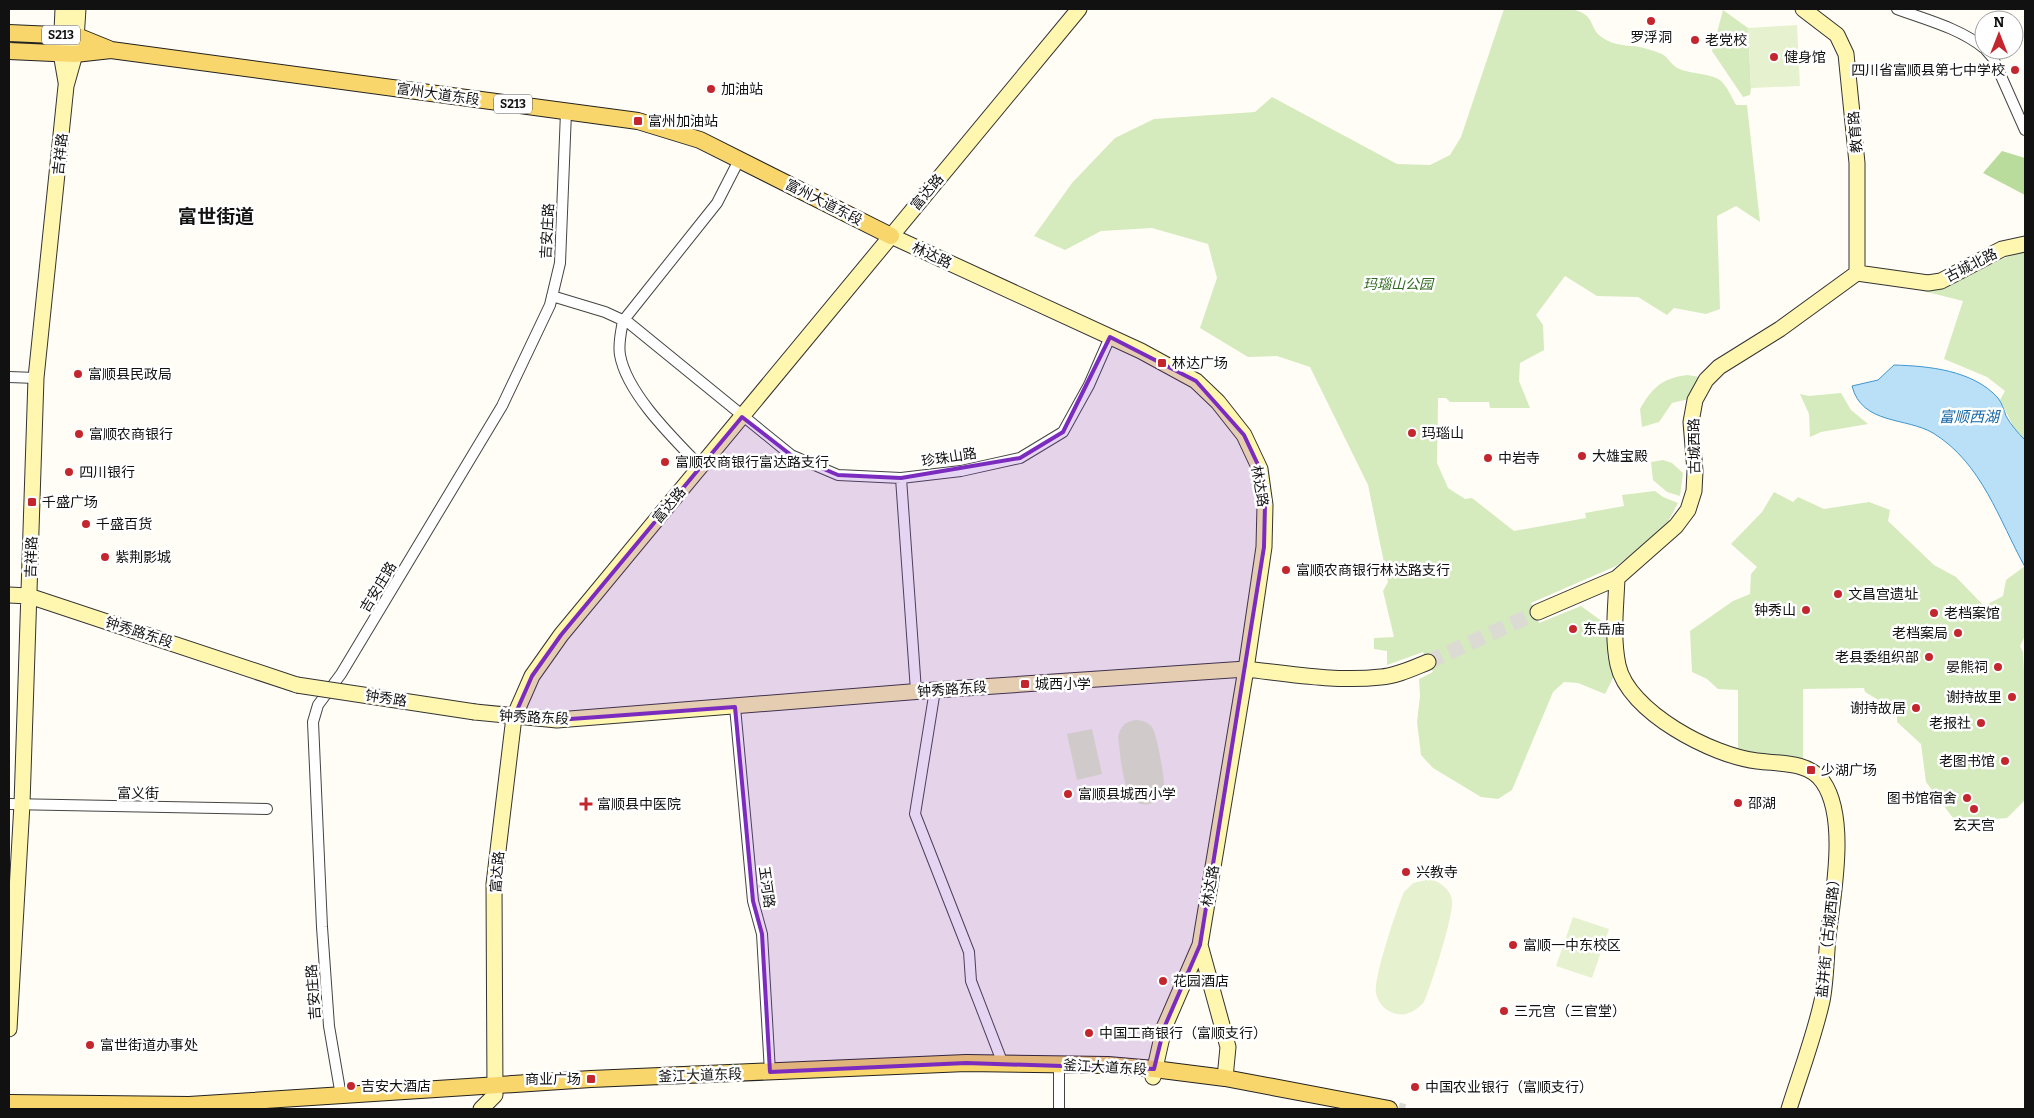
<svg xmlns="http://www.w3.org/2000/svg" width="2034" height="1118" font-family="Bitter,'Noto Sans SC',serif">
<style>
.green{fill:#d5ebbd}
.forest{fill:#b9dc9c}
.pitch{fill:#e6f2cf}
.water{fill:#b9e0f7;stroke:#3f96cf}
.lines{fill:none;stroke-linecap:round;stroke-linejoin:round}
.street-tunnel{stroke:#dbdad3;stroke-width:10;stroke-dasharray:10 5;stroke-linecap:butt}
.secondary-tunnel{stroke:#dbdad3;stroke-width:15;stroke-dasharray:15 8;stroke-linecap:butt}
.street-casing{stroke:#444;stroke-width:12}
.secondary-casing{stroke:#333;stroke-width:17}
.primary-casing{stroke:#222;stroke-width:18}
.street{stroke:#fff;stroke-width:10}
.secondary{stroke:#fff6b0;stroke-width:15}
.primary{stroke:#f9d66b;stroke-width:16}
.secondary-bridge-casing{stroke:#333;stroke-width:17;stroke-linecap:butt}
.secondary-bridge{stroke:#fff6b0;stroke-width:15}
.marked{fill:#7b2cbf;fill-opacity:0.2;stroke:#7b2cbf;stroke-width:4;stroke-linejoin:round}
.poi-dot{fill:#c4262e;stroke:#fff;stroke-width:2}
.labels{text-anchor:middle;stroke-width:5;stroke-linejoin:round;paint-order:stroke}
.shield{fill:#fff;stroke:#585858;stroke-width:1}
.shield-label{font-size:12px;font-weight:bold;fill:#111}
.poi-label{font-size:14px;fill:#111;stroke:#fff;text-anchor:start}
.street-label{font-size:14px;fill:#111;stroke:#fff}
.park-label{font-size:14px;font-style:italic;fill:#2f6b1f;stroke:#fff}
.water-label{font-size:15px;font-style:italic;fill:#1768a6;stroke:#fff}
.district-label{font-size:19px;font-weight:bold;fill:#111;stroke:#fff}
</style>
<rect width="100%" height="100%" fill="#fffdf5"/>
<path class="green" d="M 1504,9 L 1571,9 C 1598,15 1587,28 1603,38 C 1614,46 1627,45 1640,47 C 1647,49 1660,52 1665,56 C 1672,63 1673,67 1682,70 C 1694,74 1715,74 1722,82 C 1728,88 1732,98 1736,105 L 1747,105 L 1760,222 L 1736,206 L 1717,216 L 1720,309 L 1706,314 L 1674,308 L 1667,315 L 1638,297 L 1597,296 L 1565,276 L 1536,315 L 1543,325 L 1544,350 L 1520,363 L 1519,381 L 1530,408 L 1490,408 L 1489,402 L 1450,402 L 1446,398 L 1438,398 L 1437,463 L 1448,488 L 1465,499 L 1472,498 L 1514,531 L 1586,518 L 1585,513 L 1624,506 L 1622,495 L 1655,491 L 1663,497 L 1678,503 L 1663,531 L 1616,566 L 1531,603 L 1539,623 L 1581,606 L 1607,625 L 1610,663 L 1614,676 L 1605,694 L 1578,683 L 1564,682 L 1553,692 L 1512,790 L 1498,799 L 1481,797 L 1433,768 L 1421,755 L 1417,722 L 1420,696 L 1419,679 L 1433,672 L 1423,652 L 1387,665 L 1387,651 L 1374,649 L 1374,638 L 1394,637 L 1383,591 L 1388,582 L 1368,485 L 1310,367 L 1277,356 L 1248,357 L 1200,328 L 1217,278 L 1208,244 L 1152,228 L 1101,231 L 1065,250 L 1034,236 L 1072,183 L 1115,138 L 1154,119 L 1255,112 L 1272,97 L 1397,164 L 1430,165 L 1450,155 L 1461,137 Z
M 1723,10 L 1748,28 L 1751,88 L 1750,95 L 1743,97 L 1712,51 Z
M 2025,252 L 2025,440 L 2014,428 L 2000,400 L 2005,391 L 1987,377 L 1944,359 L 1963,301 L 1919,290 C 1959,290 1987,259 2025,252 Z
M 1687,375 L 1700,377 L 1689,399 L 1672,403 L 1659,422 L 1642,427 L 1640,409 C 1652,388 1662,378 1687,375 Z
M 1841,393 L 1851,410 L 1868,424 L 1821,432 L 1810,437 L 1809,414 L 1800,394 L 1809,396 Z
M 1663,460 L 1672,463 L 1683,473 L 1680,496 L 1667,492 L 1653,480 L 1651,462 Z
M 1774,492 L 1793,502 L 1798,497 L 1824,509 L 1869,502 L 1890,510 L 1888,521 L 1934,565 L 1956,577 L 1984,606 L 2003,596 L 2006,580 L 2025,566 L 2025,636 L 2020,646 L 2023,652 L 2025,692 L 2025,800 L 2007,818 L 1956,822 L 1926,782 L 1921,744 L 1897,722 L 1897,711 L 1865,692 L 1864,688 L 1803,689 L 1803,760 L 1738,750 L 1738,690 L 1718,689 L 1707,679 L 1692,672 L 1690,631 L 1733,601 L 1750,594 L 1751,574 L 1757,567 L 1731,544 L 1762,512 Z"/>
<path class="forest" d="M 2002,151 L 2025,158 L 2025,195 L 1983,173 Z"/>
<path class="pitch" d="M 1797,25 L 1800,86 L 1751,88 L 1748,28 Z
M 1135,720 C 1142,720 1148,722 1152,727 C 1157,734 1165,779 1164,788 C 1163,794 1158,800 1152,803 C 1122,815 1121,755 1118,737 C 1120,727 1125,722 1135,720 Z
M 1092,729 L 1102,774 L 1077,780 L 1067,734 Z
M 1431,879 C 1441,883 1450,889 1452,900 C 1454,915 1431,986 1424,1002 C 1417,1010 1408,1016 1397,1014 C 1387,1012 1378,1004 1376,993 C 1373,979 1397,908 1404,892 L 1413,883 Z
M 1573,917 L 1609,929 L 1592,978 L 1556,966 Z"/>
<path class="water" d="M 1894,365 C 1928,366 1973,370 1998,398 C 2002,403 2004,410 2006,416 C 2011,425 2018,433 2025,440 L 2025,567 C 1999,520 1982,463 1933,433 C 1906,417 1862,425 1852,386 L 1878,380 Z"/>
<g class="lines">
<path class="street-tunnel" d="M 1384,1104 L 1405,1109"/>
<path class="secondary-tunnel" d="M 1428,662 L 1538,612"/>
<g class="street-casing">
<path id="street" d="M 1897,9 C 1927,20 1959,28 1984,48
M 1986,50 L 1993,58 L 2025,130
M 552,296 L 605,312 L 629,323 L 791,455 L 838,475 L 901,478 L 961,471 L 1020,458 L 1063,432 L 1089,385 L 1110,337
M 9,377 L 36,378
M 701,467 C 674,439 627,394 620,355 C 618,344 621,332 623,321 L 717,203 L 739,160
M 901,478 L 916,691
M 935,690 L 915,814 L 969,952 L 971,981 L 1003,1064
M 735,707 L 753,901 L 762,934 L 770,1072
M 9,804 L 267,809
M 1059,1064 L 1059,1109
M 341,1096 L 329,1026 L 322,927 L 313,722 L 318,705 L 341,674 L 502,406 L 550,305 L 560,263 L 566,112"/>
</g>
<g class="secondary-casing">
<path id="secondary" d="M 63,9 L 61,53 L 66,82
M 1803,9 L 1837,35 L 1846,54 L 1857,163 L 1857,273
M 891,236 L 1141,351 L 1196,381 L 1218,402 L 1244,435 L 1260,469 L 1265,505 L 1264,547 L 1246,669 L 1200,945 L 1164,1028 L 1153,1077
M 1857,273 L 1928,283 L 1941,281 L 2002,249 L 2025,244
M 1617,578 C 1616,606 1612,637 1618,665 C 1628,712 1713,756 1757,761 C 1779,764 1809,761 1823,782 C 1848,818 1833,895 1828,937 C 1826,958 1826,981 1822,1001 C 1814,1037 1800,1074 1789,1109
M 9,595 L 29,596 L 297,685
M 1538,612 L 1617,578 L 1676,526 L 1688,510 L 1694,491 L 1695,471 L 1691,422 L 1695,400 L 1706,380 L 1719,367 L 1780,329 L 1857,273
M 475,712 L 557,720 L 935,690 L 1246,669 C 1290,674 1337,682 1381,677 C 1397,676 1413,668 1428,662
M 1200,945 L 1228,1047 L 1225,1078
M 9,1029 L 22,804 L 36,378 L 66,86 L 75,54 L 78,9
M 481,1109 L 495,1095 L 494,884 L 514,717 L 532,676 L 561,635 L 1079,9"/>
</g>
<g class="primary-casing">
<path id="primary" d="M 9,33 L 77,36 L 109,49
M 9,51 L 75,54 L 111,50 L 638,121 L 700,140 L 891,236
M 9,1103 L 189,1105 L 591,1079 L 966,1063 L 1108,1065 L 1154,1069 L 1225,1078 L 1389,1109"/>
</g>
<use href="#street" class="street"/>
<use href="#secondary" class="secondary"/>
<use href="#primary" class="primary"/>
<g class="secondary-bridge-casing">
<path id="secondary-bridge" d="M 297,685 L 475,712"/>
</g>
<use href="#secondary-bridge" class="secondary-bridge"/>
</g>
<path class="marked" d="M 1110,337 L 1196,381 L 1244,435 L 1260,469 L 1265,505 L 1264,547 L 1200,945 L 1164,1028 L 1154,1069 L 966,1063 L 770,1072 L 762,934 L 753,901 L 735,707 L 557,720 L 514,717 L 532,676 L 561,635 L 742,417 L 791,455 L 838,475 L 901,478 L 1020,458 L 1063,432 Z"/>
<g class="poi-dot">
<circle cx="1651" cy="21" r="5"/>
<circle cx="1695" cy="40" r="5"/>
<circle cx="1774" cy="57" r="5"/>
<circle cx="2015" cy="70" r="5"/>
<circle cx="711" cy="89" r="5"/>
<rect x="633" y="116" width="10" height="10" rx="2.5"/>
<rect x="1157" y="358" width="10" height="10" rx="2.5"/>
<circle cx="78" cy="374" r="5"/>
<circle cx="1412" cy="433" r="5"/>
<circle cx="79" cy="434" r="5"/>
<circle cx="1582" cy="456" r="5"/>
<circle cx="1488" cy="458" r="5"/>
<circle cx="665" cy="462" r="5"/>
<circle cx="69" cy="472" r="5"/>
<rect x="27" y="497" width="10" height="10" rx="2.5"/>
<circle cx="86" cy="524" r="5"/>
<circle cx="105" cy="557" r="5"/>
<circle cx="1286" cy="570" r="5"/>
<circle cx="1838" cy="594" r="5"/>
<circle cx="1806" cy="610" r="5"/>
<circle cx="1934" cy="613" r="5"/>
<circle cx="1573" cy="629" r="5"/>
<circle cx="1958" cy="633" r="5"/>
<circle cx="1929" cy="657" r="5"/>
<circle cx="1998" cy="667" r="5"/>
<rect x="1020" y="679" width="10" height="10" rx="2.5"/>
<circle cx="2012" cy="697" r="5"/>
<circle cx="1916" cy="708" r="5"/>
<circle cx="1981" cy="723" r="5"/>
<circle cx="2005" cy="761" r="5"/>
<rect x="1806" y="765" width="10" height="10" rx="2.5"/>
<circle cx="1068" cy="794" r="5"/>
<circle cx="1967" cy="798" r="5"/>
<circle cx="1738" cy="803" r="5"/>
<path d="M583.5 796.5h5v5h5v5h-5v5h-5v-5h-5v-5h5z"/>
<circle cx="1974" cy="809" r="5"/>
<circle cx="1406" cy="872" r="5"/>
<circle cx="1513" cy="945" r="5"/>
<circle cx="1163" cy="981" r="5"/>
<circle cx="1504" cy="1011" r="5"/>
<circle cx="1089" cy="1033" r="5"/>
<circle cx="90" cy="1045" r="5"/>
<rect x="586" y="1074" width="10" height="10" rx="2.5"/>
<circle cx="351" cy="1086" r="5"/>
<circle cx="1415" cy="1087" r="5"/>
</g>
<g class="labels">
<g class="shield">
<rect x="42" y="25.5" width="38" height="19" rx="4"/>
<rect x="494" y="94.5" width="38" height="19" rx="4"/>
</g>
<g class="shield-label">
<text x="61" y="39">S213</text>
<text x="513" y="108">S213</text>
</g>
<g class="poi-label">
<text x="1651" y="42" text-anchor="middle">罗浮洞</text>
<text x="1705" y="45">老党校</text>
<text x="1784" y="62">健身馆</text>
<text x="2005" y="75" text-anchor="end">四川省富顺县第七中学校</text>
<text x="721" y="94">加油站</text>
<text x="648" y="126">富州加油站</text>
<text x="1172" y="368">林达广场</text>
<text x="88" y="379">富顺县民政局</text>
<text x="1422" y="438">玛瑙山</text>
<text x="89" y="439">富顺农商银行</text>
<text x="1592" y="461">大雄宝殿</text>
<text x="1498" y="463">中岩寺</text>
<text x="675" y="467">富顺农商银行富达路支行</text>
<text x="79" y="477">四川银行</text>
<text x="42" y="507">千盛广场</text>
<text x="96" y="529">千盛百货</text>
<text x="115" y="562">紫荆影城</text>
<text x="1296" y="575">富顺农商银行林达路支行</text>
<text x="1848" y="599">文昌宫遗址</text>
<text x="1796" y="615" text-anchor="end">钟秀山</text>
<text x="1944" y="618">老档案馆</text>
<text x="1583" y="634">东岳庙</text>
<text x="1948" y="638" text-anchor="end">老档案局</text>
<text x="1919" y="662" text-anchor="end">老县委组织部</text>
<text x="1988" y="672" text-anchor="end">晏熊祠</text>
<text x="1035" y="689">城西小学</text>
<text x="2002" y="702" text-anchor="end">谢持故里</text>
<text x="1906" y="713" text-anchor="end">谢持故居</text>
<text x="1971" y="728" text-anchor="end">老报社</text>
<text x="1995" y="766" text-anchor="end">老图书馆</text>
<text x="1821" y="775">少湖广场</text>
<text x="1078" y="799">富顺县城西小学</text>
<text x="1957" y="803" text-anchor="end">图书馆宿舍</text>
<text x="1748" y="808">邵湖</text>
<text x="597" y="809">富顺县中医院</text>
<text x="1974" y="830" text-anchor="middle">玄天宫</text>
<text x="1416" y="877">兴教寺</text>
<text x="1523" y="950">富顺一中东校区</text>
<text x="1173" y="986">花园酒店</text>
<text x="1514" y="1016">三元宫（三官堂）</text>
<text x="1099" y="1038">中国工商银行（富顺支行）</text>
<text x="100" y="1050">富世街道办事处</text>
<text x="581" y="1084" text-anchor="end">商业广场</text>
<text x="361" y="1091">吉安大酒店</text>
<text x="1425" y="1092">中国农业银行（富顺支行）</text>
</g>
<g class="street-label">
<text transform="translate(438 94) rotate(8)" y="5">富州大道东段</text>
<text transform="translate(1855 132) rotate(-95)" y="5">教育路</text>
<text transform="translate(60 154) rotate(-84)" y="5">吉祥路</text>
<text transform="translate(927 192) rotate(-50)" y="5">富达路</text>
<text transform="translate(824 202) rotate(27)" y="5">富州大道东段</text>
<text transform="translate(547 231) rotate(-87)" y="5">吉安庄路</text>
<text transform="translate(932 255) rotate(25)" y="5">林达路</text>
<text transform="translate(1971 265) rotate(-27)" y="5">古城北路</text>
<text transform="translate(1694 446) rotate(-91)" y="5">古城西路</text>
<text transform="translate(949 457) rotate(-9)" y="5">珍珠山路</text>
<text transform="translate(1260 486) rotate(80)" y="5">林达路</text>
<text transform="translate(669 505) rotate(-50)" y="5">富达路</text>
<text transform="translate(31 557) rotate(-88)" y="5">吉祥路</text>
<text transform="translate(378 587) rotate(-59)" y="5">吉安庄路</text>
<text transform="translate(139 632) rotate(18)" y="5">钟秀路东段</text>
<text transform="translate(952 689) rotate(-4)" y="5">钟秀路东段</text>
<text transform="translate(386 698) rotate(9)" y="5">钟秀路</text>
<text transform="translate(534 717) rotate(3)" y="5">钟秀路东段</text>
<text transform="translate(138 793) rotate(1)" y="5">富义街</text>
<text transform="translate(497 872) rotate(-85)" y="5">富达路</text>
<text transform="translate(1210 886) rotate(-80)" y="5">林达路</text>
<text transform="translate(767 887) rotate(82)" y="5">玉河路</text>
<text transform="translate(1828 935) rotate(-84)" y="5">盐井街（古城西路）</text>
<text transform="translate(313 992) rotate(-94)" y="5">吉安庄路</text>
<text transform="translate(1105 1067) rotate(3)" y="5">釜江大道东段</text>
<text transform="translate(700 1075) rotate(-2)" y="5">釜江大道东段</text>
</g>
<g class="park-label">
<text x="1398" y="289">玛瑙山公园</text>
</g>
<g class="water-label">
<text x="1969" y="422">富顺西湖</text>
</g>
<g class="district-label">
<text x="216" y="223">富世街道</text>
</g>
</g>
<rect width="2034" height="1118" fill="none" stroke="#111111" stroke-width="20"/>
<g transform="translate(1999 35)"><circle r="24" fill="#ffffff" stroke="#a0a0a0"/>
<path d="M0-4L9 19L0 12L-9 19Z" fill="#c4262e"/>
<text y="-8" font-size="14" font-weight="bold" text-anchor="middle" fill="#111111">N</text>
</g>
</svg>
